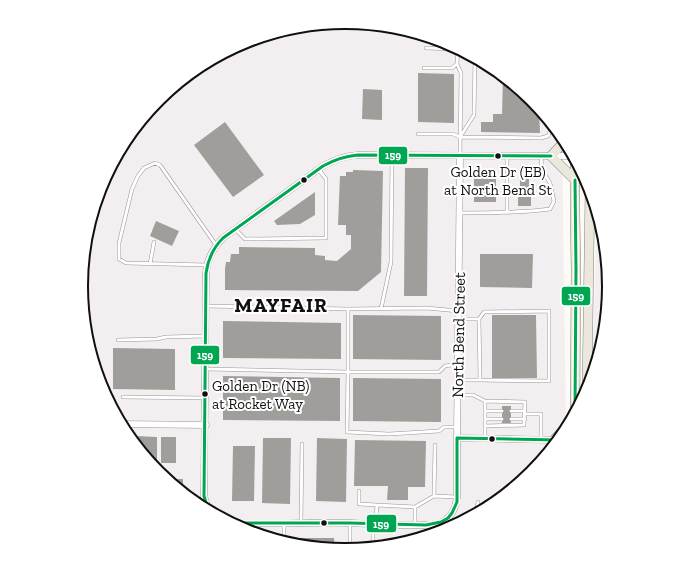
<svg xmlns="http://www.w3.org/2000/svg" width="689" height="572" font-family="'Zilla Slab',serif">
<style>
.industrial{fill:#f3eff1}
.building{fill:#a09e9b}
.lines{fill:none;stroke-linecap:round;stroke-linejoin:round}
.lane-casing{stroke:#969694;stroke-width:4}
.street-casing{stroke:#969694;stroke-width:7}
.primary-casing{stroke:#848381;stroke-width:10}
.lane{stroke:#fffefe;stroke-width:3}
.street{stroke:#fffefe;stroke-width:6}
.primary{stroke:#ebe7dc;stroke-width:9}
.bus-1-casing{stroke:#fff;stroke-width:6}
.bus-1{stroke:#00a651;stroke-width:3}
.bus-dot{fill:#101010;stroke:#fff;stroke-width:1.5}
.labels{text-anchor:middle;stroke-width:4;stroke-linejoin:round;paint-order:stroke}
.bus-label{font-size:15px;fill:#101010;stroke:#fff}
.street-label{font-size:16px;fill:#101010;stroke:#fff}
.district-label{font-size:20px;font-weight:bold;letter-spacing:1px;fill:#101010;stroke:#fff}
.rim{fill:none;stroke:#101010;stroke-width:2}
.line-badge{stroke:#fff;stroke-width:1.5}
.badge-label{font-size:11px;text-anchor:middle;font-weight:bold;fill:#fff}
</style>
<rect width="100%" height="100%" fill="#fcfbf6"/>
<path class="industrial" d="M 345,22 L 396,27 L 446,42 L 491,67 L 531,99 L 562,137 L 566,429 L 564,433 L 531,473 L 491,506 L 445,530 L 396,545 L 344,550 L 293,545 L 243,530 L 198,505 L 158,473 L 125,432 L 101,387 L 86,337 L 81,286 L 86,234 L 101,185 L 125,139 L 158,99 L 198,66 L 244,42 L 293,27 Z
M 597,213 L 603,235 L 608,286 L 603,338 L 592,374 Z"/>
<path class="building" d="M 418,73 L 454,74 L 454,123 L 418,122 Z
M 503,76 L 531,99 L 539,109 L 540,133 L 481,132 L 481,122 L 493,122 L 493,114 L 502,114 Z
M 363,89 L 382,90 L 382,120 L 362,119 Z
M 225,122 L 264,175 L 233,197 L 194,145 Z
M 405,168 L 428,168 L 427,296 L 404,296 Z
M 353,170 L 383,171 L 381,272 L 358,291 L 225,290 L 225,269 L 226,262 L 230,262 L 231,254 L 239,254 L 239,247 L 315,248 L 315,255 L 325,256 L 325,260 L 337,261 L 351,249 L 351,235 L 346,235 L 346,225 L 338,225 L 340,176 L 346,176 L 346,172 L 353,172 Z
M 474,170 L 496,171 L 496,202 L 474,202 Z
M 520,177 L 529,177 L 529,197 L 531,197 L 531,206 L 518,206 L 518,197 L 520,197 Z
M 315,192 L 315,215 L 300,224 L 277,225 L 274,221 Z
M 156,221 L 179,231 L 172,246 L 150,236 Z
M 480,254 L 533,254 L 532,288 L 480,287 Z
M 353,315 L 441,316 L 441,360 L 353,359 Z
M 492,315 L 536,315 L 537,378 L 492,378 Z
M 223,321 L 341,323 L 341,359 L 223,358 Z
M 113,348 L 175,349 L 175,390 L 113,389 Z
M 223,376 L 340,378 L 340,421 L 223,420 Z
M 353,378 L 441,379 L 441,422 L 353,421 Z
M 502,406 L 511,406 L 511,423 L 502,423 Z
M 136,436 L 157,437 L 157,462 L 149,462 L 136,446 Z
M 161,437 L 176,437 L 176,463 L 161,463 Z
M 263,438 L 291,438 L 290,504 L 262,503 Z
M 317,438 L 347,439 L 346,502 L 316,501 Z
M 355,440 L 426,441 L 425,487 L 408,487 L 408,500 L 387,500 L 388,486 L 354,486 Z
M 233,446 L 255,446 L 254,501 L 232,501 Z
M 165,479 L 183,479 L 183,493 Z
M 293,538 L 334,538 L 335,549 L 293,545 Z"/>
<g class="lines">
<g class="lane-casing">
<path id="lane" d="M 426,48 L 458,49
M 458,49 L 457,64 L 461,73 L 460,156
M 424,68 L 452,68 L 457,64
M 418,134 L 453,134 L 460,137 L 541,138 L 548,136 L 551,129 L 550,123
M 460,137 L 474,115 L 475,58
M 460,213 C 490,213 520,213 550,209 L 554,201 L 550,183 L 542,170 L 541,156
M 507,213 L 507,156
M 236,230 L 245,239 L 326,238 L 326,179 L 319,170
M 150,264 L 154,242
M 207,265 L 126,263 L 119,259 L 119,243 L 132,189 L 138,176 L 144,168 L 155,163 L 160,165 L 216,245
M 206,306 L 348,309
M 381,309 L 391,262 L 392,156
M 479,319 L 484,312 L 549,311 L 549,381 L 480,380
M 118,340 L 157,339 L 166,337 L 205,336
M 458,364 L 445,366 L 439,372 L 348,372 L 348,309 L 426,308 L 459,311
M 206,369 L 348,372 L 347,432 L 389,434 L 439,431 L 444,427 L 457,427
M 458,380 L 480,380 L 479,319 L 459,319
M 458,395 L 473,395 L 485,401 L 485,439
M 123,397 L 205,398
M 485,411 L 502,411
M 511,411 L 525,411
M 525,414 L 541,414 L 541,440
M 485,419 L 502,419
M 511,419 L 525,419
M 485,426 L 524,425 L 525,402 L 485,401
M 359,491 L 359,504 L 377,505 L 376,518 L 373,524 L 373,547
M 434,496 L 456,497
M 377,505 L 415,507 L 434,496 L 435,445
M 415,507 L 415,525
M 476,513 L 478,502
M 448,518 L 457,524
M 301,523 L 302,444
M 284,542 L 284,524
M 350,549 L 350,523"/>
</g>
<g class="street-casing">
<path id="street" d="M 120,424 L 206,425
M 457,438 L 557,440
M 210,512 L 207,506 L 204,496 L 206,273 C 207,258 213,248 223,238 L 323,166 C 336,159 344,156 358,155 L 573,156
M 231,523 C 271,525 311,522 351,523 C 370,524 389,525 409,525 C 419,525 430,526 439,523 C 451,519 456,508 457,497 L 457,438 L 460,156"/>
</g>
<g class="primary-casing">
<path id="primary" d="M 565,141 L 551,156 L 575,180
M 587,389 L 590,189
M 575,412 L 576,270 L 575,215 L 575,161
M 556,442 L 554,440 L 568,425"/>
</g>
<use href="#lane" class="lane"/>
<use href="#street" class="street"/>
<use href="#primary" class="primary"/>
<g class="bus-1-casing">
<path id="bus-1" d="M 575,180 L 576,270 L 575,412
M 457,438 L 558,440
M 210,512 L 207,506 L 204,496 L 206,273 C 208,259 213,248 223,238 L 323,166 C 334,160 345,156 358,155 L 551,156
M 231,523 L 350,523 L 426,525 L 441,522 L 448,518 L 452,513 L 457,502 L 457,438"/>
</g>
<use href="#bus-1" class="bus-1"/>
</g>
<g class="bus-dot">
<circle cx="498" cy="156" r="3.5"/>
<circle cx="304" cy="180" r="3.5"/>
<circle cx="205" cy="394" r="3.5"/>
<circle cx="492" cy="439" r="3.5"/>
<circle cx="324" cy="523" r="3.5"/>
</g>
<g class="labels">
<g class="bus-label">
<text x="498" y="177">Golden Dr (EB)<tspan x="498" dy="18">at North Bend St</tspan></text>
<text x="212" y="391" text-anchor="start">Golden Dr (NB)<tspan x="212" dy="18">at Rocket Way</tspan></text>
</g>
<g class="street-label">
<text transform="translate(458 335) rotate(-89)" y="6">North Bend Street</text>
</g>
<g class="district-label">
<text x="281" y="312">MAYFAIR</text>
</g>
</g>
<path d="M0 0H689V572H0ZM88 286a257 257 0 1 1 514 0a257 257 0 1 1-514 0Z" fill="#fff" fill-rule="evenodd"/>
<path class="rim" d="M88 286a257 257 0 1 1 514 0a257 257 0 1 1-514 0Z"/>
<g class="line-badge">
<rect x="378" y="146" width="30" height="19" rx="4" fill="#00a651"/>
<rect x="561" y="286" width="30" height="20" rx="4" fill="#00a651"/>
<rect x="190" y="345" width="30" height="20" rx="4" fill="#00a651"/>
<rect x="366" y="514" width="31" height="19" rx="4" fill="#00a651"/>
</g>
<g class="badge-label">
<text x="393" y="159">159</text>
<text x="576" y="300">159</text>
<text x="205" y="359">159</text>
<text x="381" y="528">159</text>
</g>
</svg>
